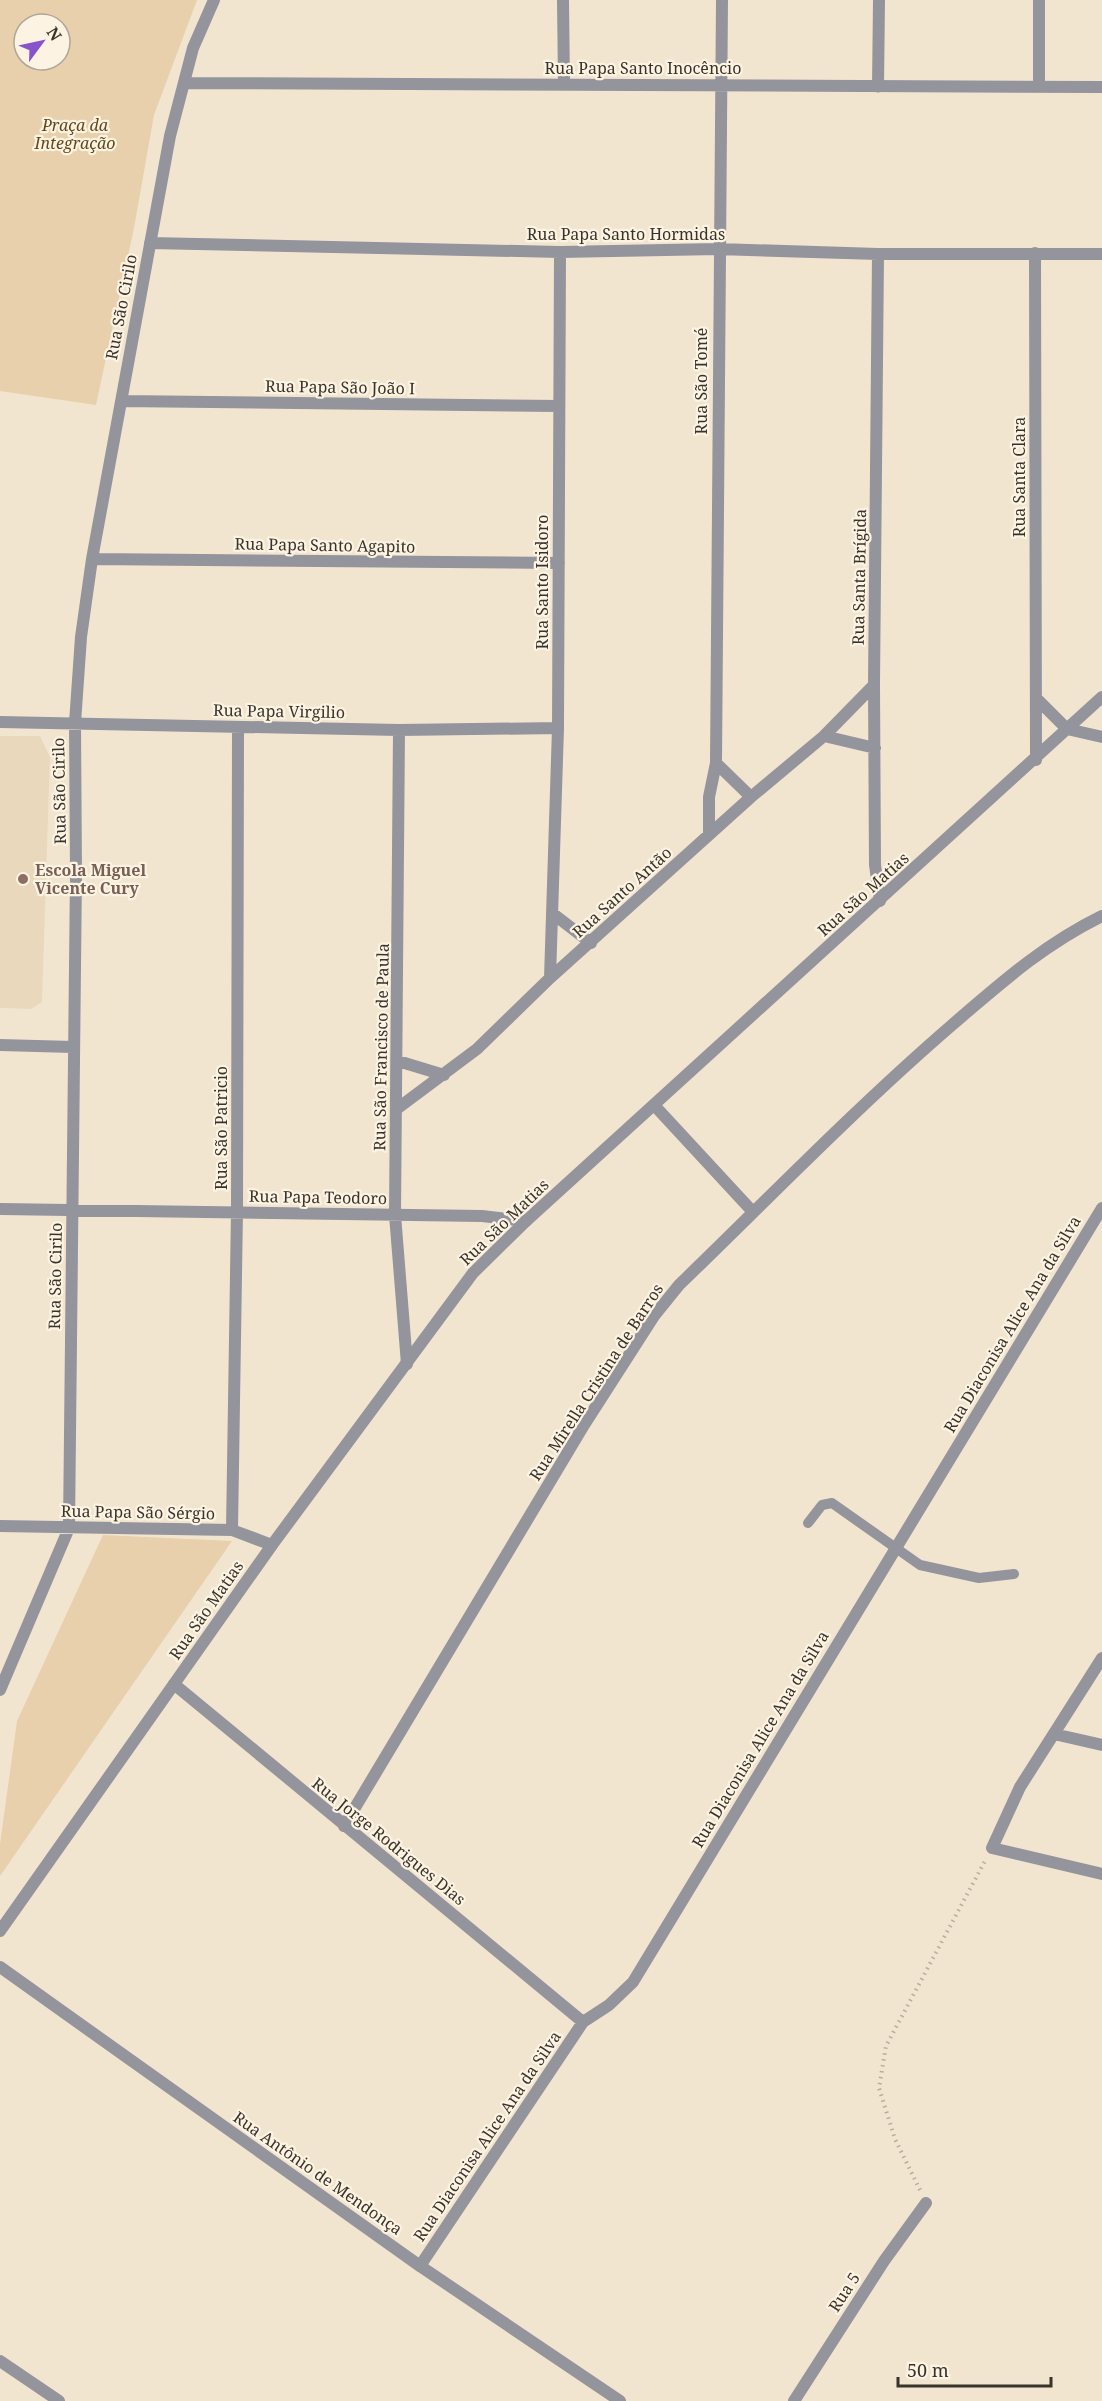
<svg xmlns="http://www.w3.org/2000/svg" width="1102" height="2401" font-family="'Noto Serif',serif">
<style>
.built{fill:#ead8bd}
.green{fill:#e7d0ab;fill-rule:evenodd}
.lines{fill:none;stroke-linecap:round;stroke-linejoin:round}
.path{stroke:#b8ad9d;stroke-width:4;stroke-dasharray:1.5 4.5;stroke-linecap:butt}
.service{stroke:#94949d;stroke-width:10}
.minor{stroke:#94949d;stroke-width:12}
.tertiary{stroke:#94949d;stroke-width:12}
.education-dot{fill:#8d6e63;stroke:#fdf3e2;stroke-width:2}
.labels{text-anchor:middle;stroke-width:4.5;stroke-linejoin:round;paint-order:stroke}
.street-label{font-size:16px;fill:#38332b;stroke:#fdf3e2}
.park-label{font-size:16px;font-style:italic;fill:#62491b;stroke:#fdf3e2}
.education-label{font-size:16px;font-weight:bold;fill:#785e54;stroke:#fdf3e2;text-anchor:start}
</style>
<rect width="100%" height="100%" fill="#f2e5d0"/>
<path class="built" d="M 0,736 L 40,736 L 50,757 L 42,1002 L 31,1009 L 0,1008 Z"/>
<path class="green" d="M 0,0 L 197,0 L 154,115 L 134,228 L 96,405 L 0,391 ZM 24,24 L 60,24 L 60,60 L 24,60 Z
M 103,1535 L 232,1541 L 0,1876 L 0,1844 L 17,1721 Z"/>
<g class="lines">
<path class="path" d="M 920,2190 L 895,2139 L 879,2088 L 886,2046 L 986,1859"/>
<path class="service" d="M 808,1523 L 822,1505 L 832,1503 L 920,1565 L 979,1578 L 1014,1574"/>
<path class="minor" d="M 563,0 L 564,84
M 184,83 L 1102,87
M 1039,86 L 1039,0
M 878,87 L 879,0
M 150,243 L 560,252 L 718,249 L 878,254 L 1102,254
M 1035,253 L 1036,760
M 878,254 L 874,685 L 875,865 L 880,901
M 121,401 L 559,406
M 92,559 L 559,563
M 1038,700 L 1067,729 L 1102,737
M 0,722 L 399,730 L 558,728
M 399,730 L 395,1215 L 407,1364
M 824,736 L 875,748
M 716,763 L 751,797
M 709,835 L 709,797 L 716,763 L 722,0
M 552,913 L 591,943
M 550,978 L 558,728 L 560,252
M 0,1045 L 73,1047
M 398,1061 L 444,1075
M 654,1105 L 753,1212
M 398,1108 L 477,1049 L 550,978 L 751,797 L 824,736 L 874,685
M 0,1209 L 482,1216 L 526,1221
M 0,1526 L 232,1530 L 272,1545
M 232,1530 L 237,1211 L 238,727
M 1102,1658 L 1020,1787 L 992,1848 L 1102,1874
M 174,1684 L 583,2022
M 0,1690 L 69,1528 L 76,874 L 75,723 L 81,637 L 92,559 L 170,136 L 193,48 L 214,0
M 1054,1734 L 1102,1745
M 344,1826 L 584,1425 L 654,1316 L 679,1285 C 769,1198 857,1107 952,1025 C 1001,983 1043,945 1102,916
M 420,2266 L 583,2022 L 609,2005 L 633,1982 L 1102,1208
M 0,2361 L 59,2401
M 794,2401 L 884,2261 L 926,2203"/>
<path class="tertiary" d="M 0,1931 L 272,1545 L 473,1273 L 526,1221 L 1102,697
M 0,1967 L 420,2266 L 620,2401"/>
</g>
<circle class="education-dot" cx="23" cy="879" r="6"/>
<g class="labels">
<g class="street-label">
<text x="643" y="74">Rua Papa Santo Inocêncio</text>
<text x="626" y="240">Rua Papa Santo Hormidas</text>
<text transform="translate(121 307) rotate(-79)" y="6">Rua São Cirilo</text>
<text transform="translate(701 381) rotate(-90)" y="6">Rua São Tomé</text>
<text transform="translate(340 387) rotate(1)" y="6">Rua Papa São João I</text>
<text transform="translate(1019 477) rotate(-90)" y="6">Rua Santa Clara</text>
<text transform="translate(325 545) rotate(1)" y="6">Rua Papa Santo Agapito</text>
<text transform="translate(859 577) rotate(-89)" y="6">Rua Santa Brígida</text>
<text transform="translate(542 582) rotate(-90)" y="6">Rua Santo Isidoro</text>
<text transform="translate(279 711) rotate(1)" y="6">Rua Papa Virgilio</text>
<text transform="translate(59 791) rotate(-91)" y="6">Rua São Cirilo</text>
<text transform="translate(622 892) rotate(-42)" y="6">Rua Santo Antão</text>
<text transform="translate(863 894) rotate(-42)" y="6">Rua São Matias</text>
<text transform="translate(381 1047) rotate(-89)" y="6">Rua São Francisco de Paula</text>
<text transform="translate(221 1128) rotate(-90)" y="6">Rua São Patricio</text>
<text transform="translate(318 1197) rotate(1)" y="6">Rua Papa Teodoro</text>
<text transform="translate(504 1222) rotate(-44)" y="6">Rua São Matias</text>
<text transform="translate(55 1276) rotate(-89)" y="6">Rua São Cirilo</text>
<text transform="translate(1012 1324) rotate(-59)" y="6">Rua Diaconisa Alice Ana da Silva</text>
<text transform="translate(596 1382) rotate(-57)" y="6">Rua Mirella Cristina de Barros</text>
<text transform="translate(138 1512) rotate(1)" y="6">Rua Papa São Sérgio</text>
<text transform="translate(206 1610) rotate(-55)" y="6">Rua São Matias</text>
<text transform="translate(760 1739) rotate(-59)" y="6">Rua Diaconisa Alice Ana da Silva</text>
<text transform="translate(389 1841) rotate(39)" y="6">Rua Jorge Rodrigues Dias</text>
<text transform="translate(487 2136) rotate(-56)" y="6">Rua Diaconisa Alice Ana da Silva</text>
<text transform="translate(318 2173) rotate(35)" y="6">Rua Antônio de Mendonça</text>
<text transform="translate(844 2292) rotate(-57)" y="6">Rua 5</text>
</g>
<g class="park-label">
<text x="75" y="131">Praça da<tspan x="75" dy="18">Integração</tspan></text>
</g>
<g class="education-label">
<text x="35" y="876">Escola Miguel<tspan x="35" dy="18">Vicente Cury</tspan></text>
</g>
</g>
<g transform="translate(42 42) rotate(57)"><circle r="28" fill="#fdf3e2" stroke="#aea699" stroke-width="1.5"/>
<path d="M0-4.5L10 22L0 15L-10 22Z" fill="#8854cc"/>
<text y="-9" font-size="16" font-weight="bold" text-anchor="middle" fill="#38332b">N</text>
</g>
<path d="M898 2377v9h153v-9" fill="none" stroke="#38332b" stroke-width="3"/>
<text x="907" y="2377" font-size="18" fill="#38332b" stroke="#fdf3e2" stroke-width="4.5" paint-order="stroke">50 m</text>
</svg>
